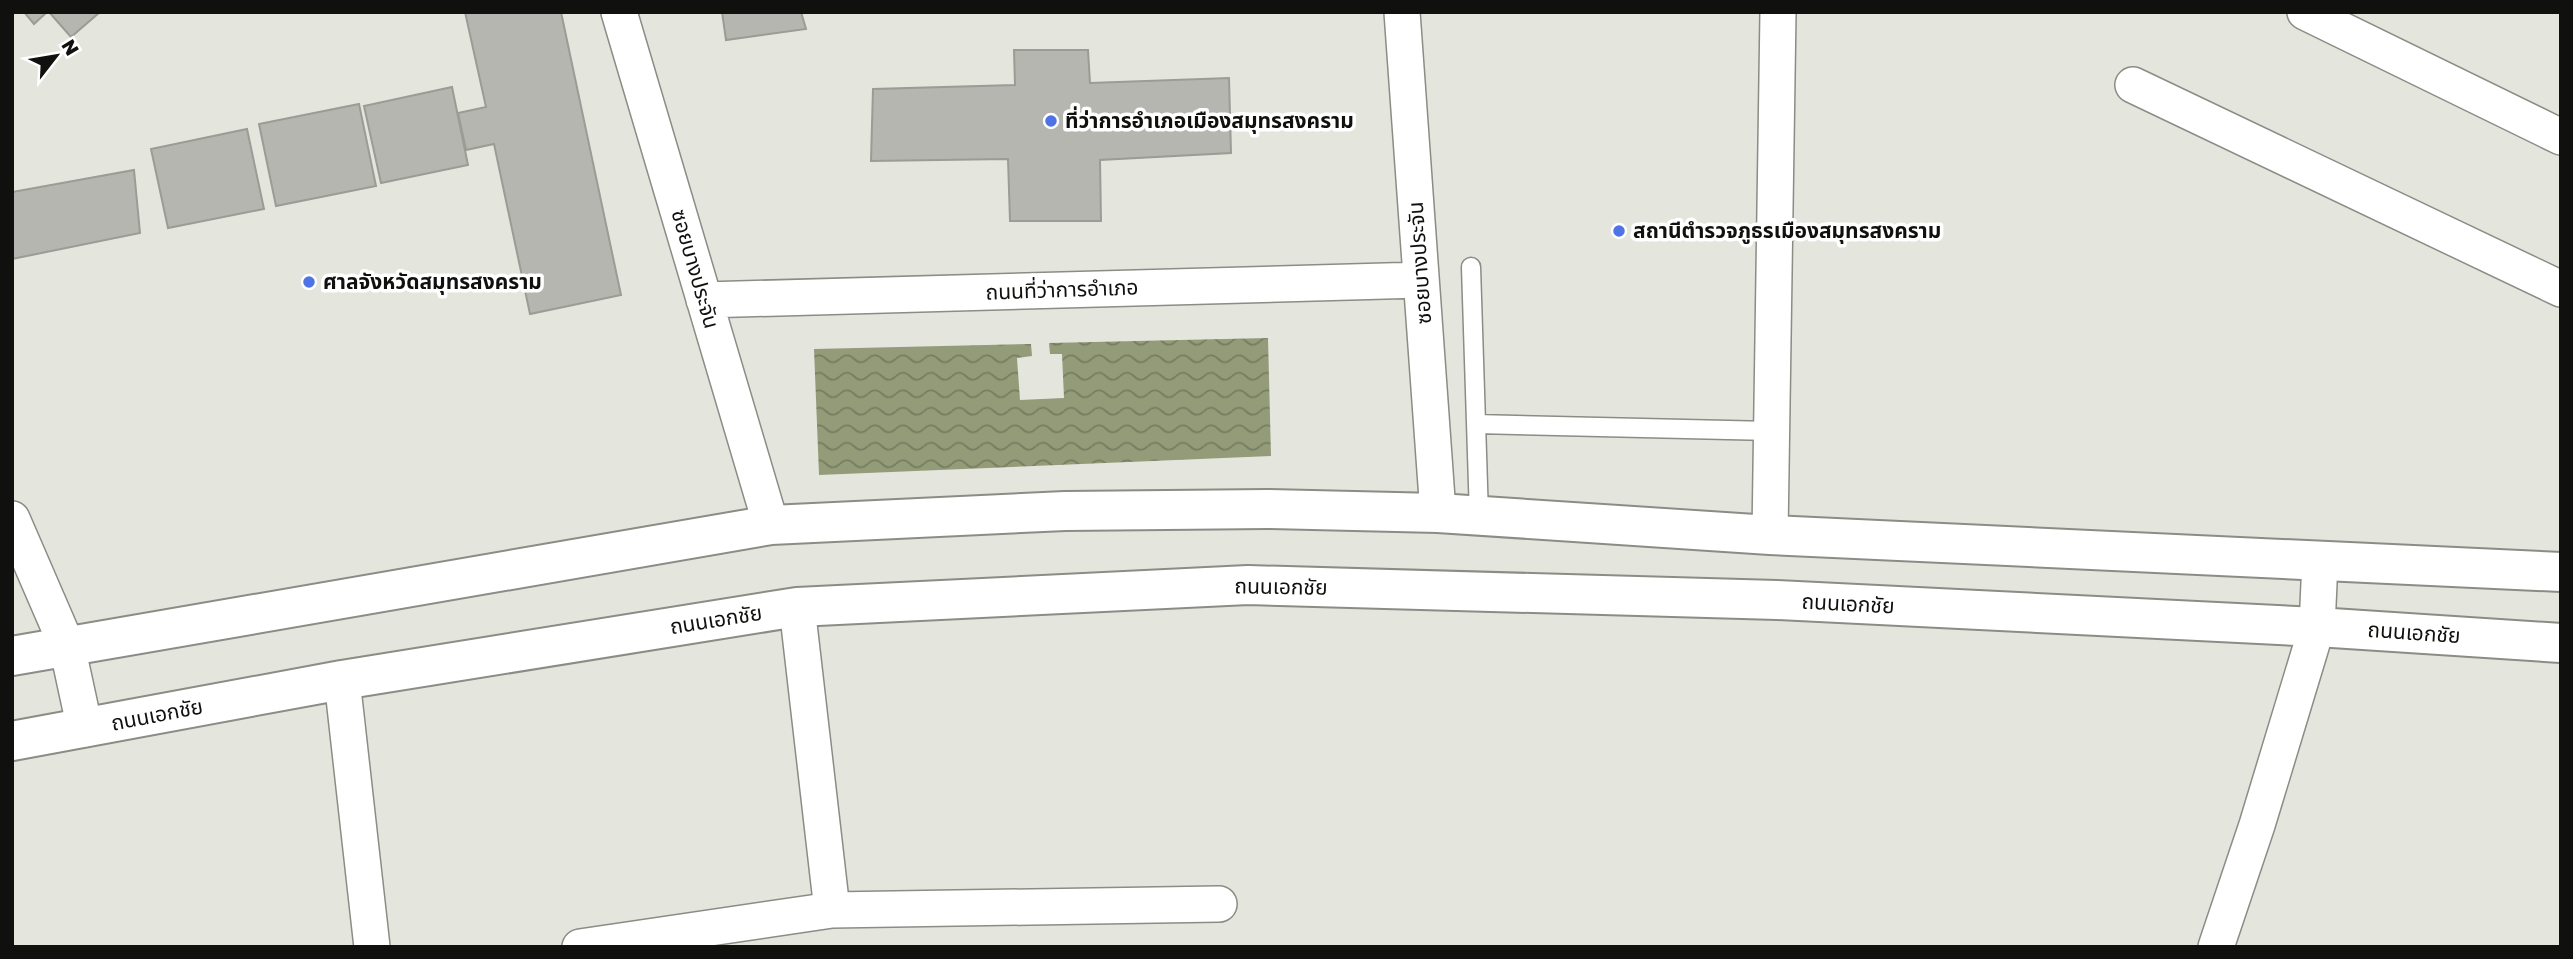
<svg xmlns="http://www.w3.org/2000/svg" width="2573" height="959" font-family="'Golos Text','Noto Sans Thai',sans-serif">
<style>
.water{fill:url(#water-waves)}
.building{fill:#b5b6af;stroke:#9a9c95;stroke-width:2}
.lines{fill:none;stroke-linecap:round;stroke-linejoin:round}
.service-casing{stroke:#8a8c85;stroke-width:21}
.minor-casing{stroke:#8a8c85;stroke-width:38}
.secondary-casing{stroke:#8a8c85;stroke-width:42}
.service{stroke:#fff;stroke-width:18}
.minor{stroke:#fff;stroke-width:35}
.secondary{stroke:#fff;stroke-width:38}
.poi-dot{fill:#4e73e7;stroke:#fff;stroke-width:2.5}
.labels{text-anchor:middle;stroke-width:7;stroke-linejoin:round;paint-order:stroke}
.poi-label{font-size:21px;font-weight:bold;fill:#10110e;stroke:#fff;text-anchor:start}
.street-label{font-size:21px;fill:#10110e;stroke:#fff}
</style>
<defs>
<pattern id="water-waves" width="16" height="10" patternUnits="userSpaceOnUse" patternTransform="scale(1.75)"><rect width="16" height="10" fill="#949b78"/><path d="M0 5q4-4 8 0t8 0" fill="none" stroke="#777d61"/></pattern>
</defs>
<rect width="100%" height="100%" fill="#e4e6de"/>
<path class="water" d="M 1268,338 L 1271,456 L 819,475 L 814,349 L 1031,344 L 1032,356 L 1017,358 L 1020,400 L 1064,398 L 1062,354 L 1050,354 L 1049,343 Z"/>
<path class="building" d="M 24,12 L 47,12 L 34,24 Z
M 49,12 L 100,12 L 71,37 Z
M 465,12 L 561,12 L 621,295 L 530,314 L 494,144 L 466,150 L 458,113 L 486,107 Z
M 722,12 L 801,12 L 806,29 L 726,40 Z
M 1014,50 L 1088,50 L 1090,83 L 1229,78 L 1231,153 L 1100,160 L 1101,221 L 1010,221 L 1008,159 L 871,161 L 873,89 L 1015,85 Z
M 452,87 L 468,165 L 381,183 L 364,106 Z
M 359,104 L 376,186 L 276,206 L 259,124 Z
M 247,129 L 264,209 L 168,228 L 151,149 Z
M 134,170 L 140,233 L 12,259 L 12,192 Z"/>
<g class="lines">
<g class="service-casing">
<path id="service" d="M 1471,267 L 1479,516
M 1476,424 L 1771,431"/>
</g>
<g class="minor-casing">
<path id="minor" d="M 619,12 L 771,525
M 1402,12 L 1438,513
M 2305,12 L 2561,137
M 2133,85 L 2561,289
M 704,300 L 1421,280
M 12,519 L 67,646 L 85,729
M 1770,535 L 1778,12
M 797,607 L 832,910
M 342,680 L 372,947
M 580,947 L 832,910 L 1219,904
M 2216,947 L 2257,825 L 2317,627 L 2320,561"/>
</g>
<g class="secondary-casing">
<path id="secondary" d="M 12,656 L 771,525 L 1065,511 L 1268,509 L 1438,513 L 1770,535 L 2561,572
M 12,741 L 342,680 L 797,607 L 1248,585 L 1777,600 L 2317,627 L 2561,643"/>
</g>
<use href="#service" class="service"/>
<use href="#minor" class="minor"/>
<use href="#secondary" class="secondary"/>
</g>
<g class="poi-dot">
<circle cx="1051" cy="121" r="7"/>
<circle cx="1619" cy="231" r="7"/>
<circle cx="309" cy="282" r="7"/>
</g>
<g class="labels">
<g class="poi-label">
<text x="1065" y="128">ที่ว่าการอำเภอเมืองสมุทรสงคราม</text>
<text x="1633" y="238">สถานีตำรวจภูธรเมืองสมุทรสงคราม</text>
<text x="323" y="289">ศาลจังหวัดสมุทรสงคราม</text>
</g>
<g class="street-label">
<text transform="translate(1420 263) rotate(-94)" y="7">ซอยบางประจัน</text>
<text transform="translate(695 269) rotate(74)" y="7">ซอยบางประจัน</text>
<text transform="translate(1062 290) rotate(-2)" y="7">ถนนที่ว่าการอำเภอ</text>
<text transform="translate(1281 587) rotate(1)" y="7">ถนนเอกชัย</text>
<text transform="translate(1848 604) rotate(3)" y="7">ถนนเอกชัย</text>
<text transform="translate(716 620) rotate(-9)" y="7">ถนนเอกชัย</text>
<text transform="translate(2414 633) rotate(4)" y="7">ถนนเอกชัย</text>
<text transform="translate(157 715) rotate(-11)" y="7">ถนนเอกชัย</text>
</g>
</g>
<rect width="2573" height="959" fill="none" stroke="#10110e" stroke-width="28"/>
<g transform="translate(56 56) rotate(59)" stroke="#ffffff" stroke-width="5" paint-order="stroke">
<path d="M0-5L12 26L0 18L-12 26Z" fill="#10110e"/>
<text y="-10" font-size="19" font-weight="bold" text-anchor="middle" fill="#10110e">N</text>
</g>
</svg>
